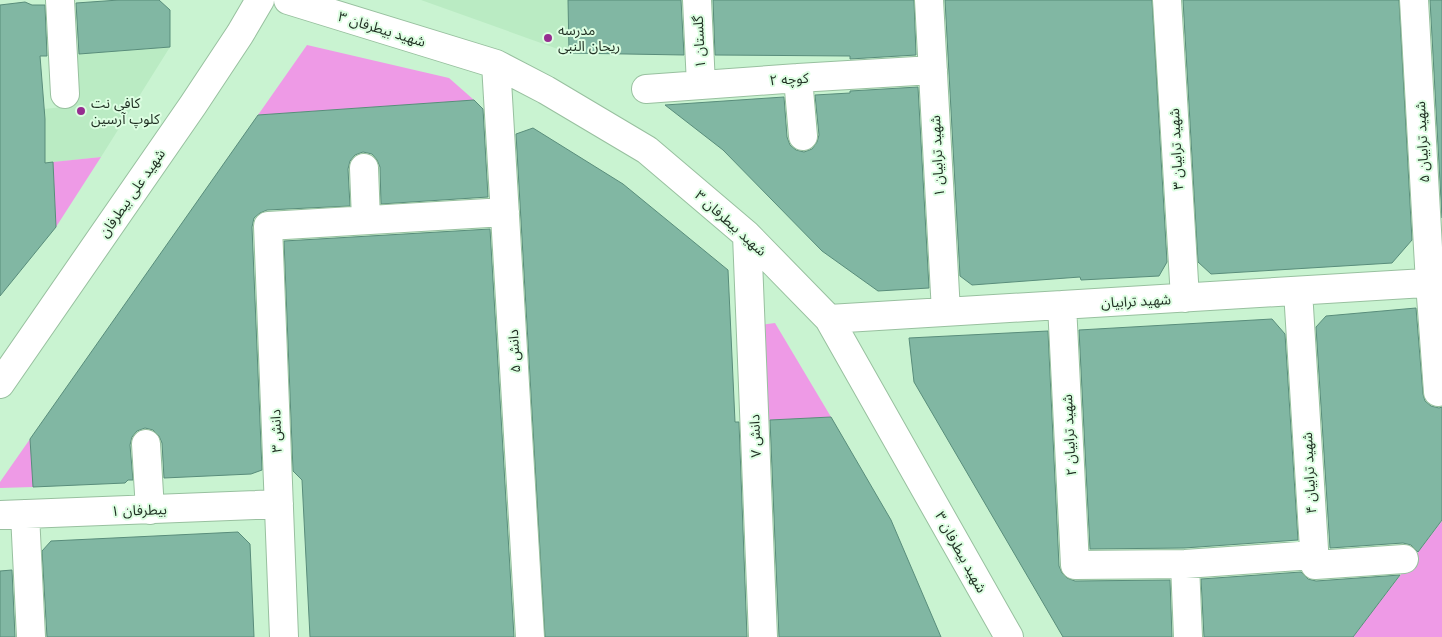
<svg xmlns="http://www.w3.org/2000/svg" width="1442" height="637" font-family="Quicksand,'Noto Sans Arabic',sans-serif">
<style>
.built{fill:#baebc3}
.green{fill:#ee9ae6}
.building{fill:#81b7a3;stroke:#598d7b}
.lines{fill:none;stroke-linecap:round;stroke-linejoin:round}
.street-casing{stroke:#98c09f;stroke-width:30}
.secondary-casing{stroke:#98c09f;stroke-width:30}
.street{stroke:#fff;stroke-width:28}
.secondary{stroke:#fff;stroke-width:28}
.poi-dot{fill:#962d90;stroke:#ddfee2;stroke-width:2}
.labels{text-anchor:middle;stroke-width:4;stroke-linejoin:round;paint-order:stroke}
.street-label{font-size:14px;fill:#1f2f22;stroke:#ddfee2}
.poi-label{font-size:14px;fill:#1f2f22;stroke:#ddfee2;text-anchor:start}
</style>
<rect width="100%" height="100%" fill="#c9f3d1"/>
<path class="built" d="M 421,0 L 568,0 L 569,53 Z
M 170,47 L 101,157 L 45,163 L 44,109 L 63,107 L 61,55 Z"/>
<path class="green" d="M 307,45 L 449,78 L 474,100 L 258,115 Z
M 101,157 L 56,227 L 53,162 Z
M 775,323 L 831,417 L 766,421 L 761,325 Z
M 30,439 L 33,487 L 0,488 L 0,482 Z
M 1442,521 L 1442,637 L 1353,637 Z"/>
<path class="building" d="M 119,0 L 159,0 L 170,10 L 170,47 L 79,54 L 76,3 Z
M 568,0 L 681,0 L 684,55 L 569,53 Z
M 713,0 L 914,0 L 916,55 L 850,59 L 850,56 L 715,55 Z
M 945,0 L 1152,0 L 1167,262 L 1159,276 L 1081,280 L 1080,277 L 972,285 L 960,276 Z
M 1183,0 L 1399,0 L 1412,240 L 1392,263 L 1211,274 L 1198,262 Z
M 1430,0 L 1442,0 L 1442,218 Z
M 25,2 L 32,5 L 45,5 L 47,56 L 40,56 L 45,119 L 45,163 L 53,162 L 56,227 L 0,296 L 0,5 Z
M 918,87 L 929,288 L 878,291 L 822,251 L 723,150 L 665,105 L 784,97 L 787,137 L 790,145 L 796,150 L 804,152 L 812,149 L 817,142 L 819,135 L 815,95 L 850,93 L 850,91 Z
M 474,100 L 483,109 L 488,197 L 381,204 L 380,167 L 377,160 L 372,154 L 363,152 L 355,155 L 350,161 L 348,169 L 350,206 L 267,210 L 260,213 L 254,218 L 252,227 L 262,470 L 251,474 L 164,478 L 162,443 L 159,436 L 153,430 L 145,428 L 137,431 L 132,437 L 130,445 L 133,480 L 128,480 L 125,483 L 33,487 L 30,439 L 258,115 Z
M 533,128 L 623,184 L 728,270 L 735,422 L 739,422 L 747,637 L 545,637 L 516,134 Z
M 490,229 L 514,637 L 310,637 L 302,480 L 293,471 L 284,241 Z
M 1416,308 L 1423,394 L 1425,401 L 1431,406 L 1439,408 L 1442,407 L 1442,520 L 1418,552 L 1411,545 L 1403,543 L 1330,548 L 1316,327 L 1326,316 Z
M 1272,319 L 1285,334 L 1298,540 L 1184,548 L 1090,549 L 1079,330 Z
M 1048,331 L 1059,566 L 1062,573 L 1067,578 L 1075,581 L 1170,580 L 1172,637 L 1063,637 L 914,382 L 909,338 Z
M 831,417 L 891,520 L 941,637 L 779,637 L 770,420 Z
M 238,532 L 250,544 L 254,637 L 47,637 L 42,551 L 51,541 Z
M 12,570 L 15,637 L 0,637 L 0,571 Z
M 1301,572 L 1308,579 L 1316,581 L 1400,575 L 1353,637 L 1204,637 L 1201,579 Z"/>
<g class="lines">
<g class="street-casing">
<path id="street" d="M 60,0 L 65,94
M 288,0 L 496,64 L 546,90 L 647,150 L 747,235 L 829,319 L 1009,637
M 697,0 L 701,85
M 929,0 L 946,312
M 1167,0 L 1185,298
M 1414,0 L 1430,283 L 1438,392
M 496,64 L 530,637
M 798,78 L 803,136
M 646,89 L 798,78 L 933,70
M 364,168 L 366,220
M 747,235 L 763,637
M 1298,291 L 1315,565 L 1404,559
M 1062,305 L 1075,565 L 1185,564 L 1314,555
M 829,319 L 1442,282
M 146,444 L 150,510
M 25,514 L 31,637
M 0,515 L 279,504
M 1185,564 L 1188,637
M 284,637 L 268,226 L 505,212"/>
</g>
<g class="secondary-casing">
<path id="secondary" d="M 0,384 L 193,105 L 240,34 L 260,0"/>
</g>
<use href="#street" class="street"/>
<use href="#secondary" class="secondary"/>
</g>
<g class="poi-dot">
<circle cx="548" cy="38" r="5"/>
<circle cx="81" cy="111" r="5"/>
</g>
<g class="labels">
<g class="street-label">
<text transform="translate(382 29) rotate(17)" y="5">شهید بیطرفان ۳</text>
<text transform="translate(699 42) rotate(-93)" y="5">گلستان ۱</text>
<text transform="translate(789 79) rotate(-4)" y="5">کوچه ۲</text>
<text transform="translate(1422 142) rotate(-93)" y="5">شهید ترابیان ۵</text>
<text transform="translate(1176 149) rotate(-93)" y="5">شهید ترابیان ۳</text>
<text transform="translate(937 156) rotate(-93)" y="5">شهید ترابیان ۱</text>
<text transform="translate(132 193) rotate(-55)" y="5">شهید علی بیطرفان</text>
<text transform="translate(731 223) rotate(42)" y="5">شهید بیطرفان ۳</text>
<text transform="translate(1136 301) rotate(-3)" y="5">شهید ترابیان</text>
<text transform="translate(514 351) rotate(-93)" y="5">دانش ۵</text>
<text transform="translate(276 431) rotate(-92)" y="5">دانش ۳</text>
<text transform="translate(1069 435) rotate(-93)" y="5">شهید ترابیان ۲</text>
<text transform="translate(755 436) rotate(-92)" y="5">دانش ۷</text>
<text transform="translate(1309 473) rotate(-93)" y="5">شهید ترابیان ۴</text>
<text transform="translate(139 510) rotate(-2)" y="5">بیطرفان ۱</text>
<text transform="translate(961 552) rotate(61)" y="5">شهید بیطرفان ۳</text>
</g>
<g class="poi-label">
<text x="558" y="35">مدرسه<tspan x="558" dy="16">ریحان النبی</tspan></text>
<text x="91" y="108">کافی نت<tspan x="91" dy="16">کلوپ آرسین</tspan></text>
</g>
</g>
</svg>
